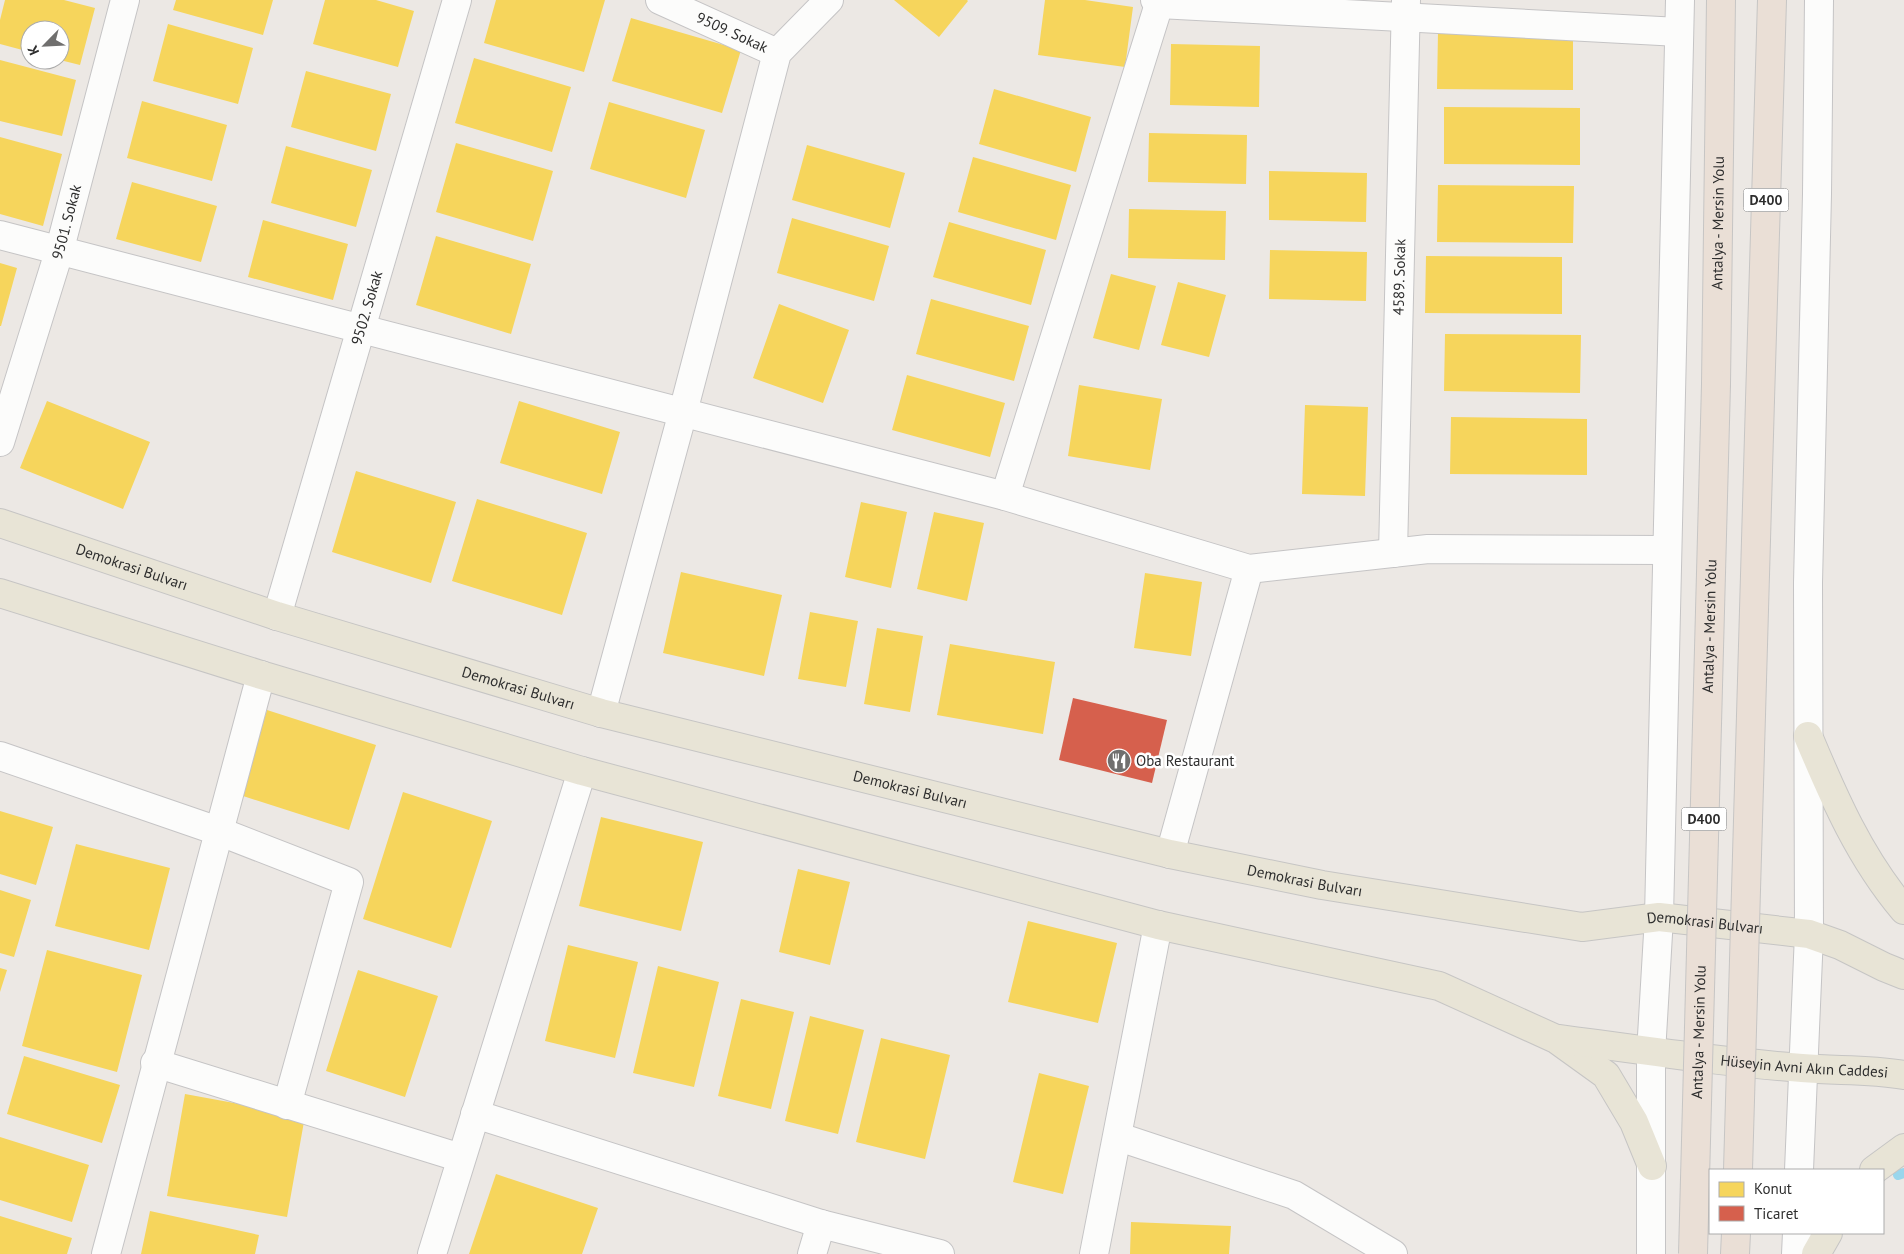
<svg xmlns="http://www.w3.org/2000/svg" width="1904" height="1254" font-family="'PT Sans',sans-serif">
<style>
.homes{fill:#f6d55c}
.shops{fill:#d6604d}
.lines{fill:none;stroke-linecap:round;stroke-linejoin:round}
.stream{stroke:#99d6ec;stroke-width:10}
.minor-casing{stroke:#c5c4c5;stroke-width:30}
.major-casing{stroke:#c6c5c4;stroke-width:30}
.highway-casing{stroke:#c6c5c4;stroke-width:30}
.minor{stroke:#fcfcfb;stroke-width:28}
.major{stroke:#e8e4d6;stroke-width:28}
.highway{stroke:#eadfd6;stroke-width:28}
.highway-bridge-casing{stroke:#c6c5c4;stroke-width:30;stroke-linecap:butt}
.highway-bridge{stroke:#eadfd6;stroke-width:28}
.labels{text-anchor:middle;stroke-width:5;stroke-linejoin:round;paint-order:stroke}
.shield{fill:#fff;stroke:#6d6d6d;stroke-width:1}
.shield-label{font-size:14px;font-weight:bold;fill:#2e2e2e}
.street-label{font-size:15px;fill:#2e2e2e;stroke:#fff}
.poi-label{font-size:15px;fill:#2e2e2e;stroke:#fff;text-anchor:start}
</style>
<rect width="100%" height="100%" fill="#ece8e4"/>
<path class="homes" d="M 5,0 L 64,0 L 95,8 L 80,65 L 60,60 L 60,30 L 30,30 L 30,52 L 0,44 L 0,20 Z
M 176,0 L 273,0 L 263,35 L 173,10 Z
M 325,0 L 376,0 L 414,11 L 398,67 L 313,44 Z
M 496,0 L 605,0 L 584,72 L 484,43 Z
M 894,0 L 967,0 L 968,1 L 939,37 Z
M 1045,0 L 1085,0 L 1133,7 L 1125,67 L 1038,55 Z
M 631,18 L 741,50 L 722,113 L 612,81 Z
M 168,24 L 253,48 L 238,104 L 153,81 Z
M 1438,32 L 1573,33 L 1573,90 L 1437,89 Z
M 1171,44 L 1260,46 L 1259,107 L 1170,105 Z
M 474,58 L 571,87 L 552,152 L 455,123 Z
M 0,60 L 76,80 L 62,136 L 0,121 Z
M 306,71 L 391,94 L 376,151 L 291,127 Z
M 994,89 L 1091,117 L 1076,172 L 979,144 Z
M 142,101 L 227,125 L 212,181 L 127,158 Z
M 609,102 L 705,130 L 686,198 L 590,169 Z
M 1444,107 L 1580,108 L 1580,165 L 1444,164 Z
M 1149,133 L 1247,135 L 1246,184 L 1148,182 Z
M 0,137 L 62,154 L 43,226 L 0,214 Z
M 456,143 L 553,171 L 533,241 L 436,212 Z
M 807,145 L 905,173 L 890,228 L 792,200 Z
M 286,146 L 372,170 L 356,227 L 271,203 Z
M 973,157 L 1071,185 L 1056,240 L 958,212 Z
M 1269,171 L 1367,173 L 1366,222 L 1269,220 Z
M 132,182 L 217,206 L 201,262 L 116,239 Z
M 1438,185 L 1574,186 L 1573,243 L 1437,242 Z
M 1129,209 L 1226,211 L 1225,260 L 1128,258 Z
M 792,218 L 889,246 L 874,301 L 777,273 Z
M 263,220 L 348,244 L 333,300 L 248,277 Z
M 949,222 L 1046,250 L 1031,305 L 933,277 Z
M 436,236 L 531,264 L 511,334 L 416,305 Z
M 1270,250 L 1367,252 L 1366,301 L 1269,299 Z
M 1426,256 L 1562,257 L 1562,314 L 1425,313 Z
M 0,263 L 17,268 L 1,326 L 0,326 Z
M 1111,274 L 1156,286 L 1139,350 L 1093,338 Z
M 1178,282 L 1226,295 L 1209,357 L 1161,345 Z
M 931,299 L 1029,326 L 1014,381 L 916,354 Z
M 779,304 L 849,330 L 823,403 L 753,378 Z
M 1445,334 L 1581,335 L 1580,393 L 1444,391 Z
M 907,375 L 1005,403 L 990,457 L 892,430 Z
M 1079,385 L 1162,399 L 1150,470 L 1068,456 Z
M 47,401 L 150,442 L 123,509 L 20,468 Z
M 519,401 L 620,432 L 602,494 L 500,463 Z
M 1305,405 L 1368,407 L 1365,496 L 1302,494 Z
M 1451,417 L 1587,419 L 1587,475 L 1450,474 Z
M 356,471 L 456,502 L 431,583 L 332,552 Z
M 477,499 L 587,533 L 562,615 L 452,581 Z
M 861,502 L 907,512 L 891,588 L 845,577 Z
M 934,512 L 984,523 L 967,601 L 917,589 Z
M 681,572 L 782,595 L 764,676 L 663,653 Z
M 1145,573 L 1202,582 L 1191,656 L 1134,648 Z
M 810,612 L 858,621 L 846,687 L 798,679 Z
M 877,628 L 923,636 L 910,712 L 864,704 Z
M 950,644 L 1055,662 L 1043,734 L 937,715 Z
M 267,710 L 376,745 L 349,830 L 240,795 Z
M 403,792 L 492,821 L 451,948 L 363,919 Z
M 0,811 L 53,827 L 36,885 L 0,874 Z
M 601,817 L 703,842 L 681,931 L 579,906 Z
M 76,844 L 170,868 L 149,950 L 55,926 Z
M 798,869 L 850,882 L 830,965 L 779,952 Z
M 0,890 L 31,900 L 14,957 L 0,953 Z
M 1028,921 L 1117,943 L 1098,1023 L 1008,1002 Z
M 568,945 L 638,962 L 615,1058 L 545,1041 Z
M 47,950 L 142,975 L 117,1072 L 22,1046 Z
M 658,966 L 719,982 L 694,1087 L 633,1073 Z
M 0,968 L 7,970 L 0,992 Z
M 358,970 L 438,996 L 405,1097 L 326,1071 Z
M 741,999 L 794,1012 L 771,1109 L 718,1096 Z
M 810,1016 L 864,1030 L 838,1134 L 785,1121 Z
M 881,1038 L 950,1055 L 925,1159 L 856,1142 Z
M 24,1056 L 120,1085 L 102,1143 L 7,1114 Z
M 1039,1073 L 1089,1086 L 1063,1194 L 1013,1182 Z
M 185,1094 L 305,1116 L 287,1217 L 167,1196 Z
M 0,1137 L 89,1165 L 72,1222 L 0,1200 Z
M 496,1174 L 598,1208 L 582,1254 L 469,1254 Z
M 150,1211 L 259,1235 L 255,1254 L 141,1254 Z
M 0,1216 L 72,1238 L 67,1254 L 0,1254 Z
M 1131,1222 L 1231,1226 L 1229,1254 L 1130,1254 Z"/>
<path class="shops" d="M 1073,698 L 1167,720 L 1152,783 L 1059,760 Z"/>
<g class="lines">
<path class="stream" d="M 1898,1175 L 1904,1173"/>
<g class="minor-casing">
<g id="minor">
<path id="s1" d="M 660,0 L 777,53"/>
<path d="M 1155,0 L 1159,4 L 1679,32"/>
<path d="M 0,235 L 1005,496 L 1249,569 L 1428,549 L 1667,550"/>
<path id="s2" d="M 0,442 L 59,252 L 125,0"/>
<path d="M 1005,496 L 1159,4"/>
<path id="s3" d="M 1393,553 L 1406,0"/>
<path id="s4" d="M 277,616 L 457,0"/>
<path d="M 601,713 L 683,412 L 777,53 L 829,0"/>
<path d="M 0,756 L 218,831 L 349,882 L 287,1105"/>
<path d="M 1170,854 L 1249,569"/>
<path d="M 155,1063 L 461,1158"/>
<path d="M 475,1114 L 821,1224 L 940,1254"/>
<path d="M 1119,1137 L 1294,1195 L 1393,1254"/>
<path d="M 1799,1170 L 1809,934 L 1808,583 L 1817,194 L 1819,0"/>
<path d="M 106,1254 L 261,675"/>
<path d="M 432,1254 L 582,771"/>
<path d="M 812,1254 L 821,1224"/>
<path d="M 1094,1254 L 1158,925"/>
<path d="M 1651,1254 L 1651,1053 L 1659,917 L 1680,0"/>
<path d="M 1796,1254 L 1797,1233"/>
</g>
</g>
<g class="major-casing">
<g id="major">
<path id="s5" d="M 0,523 L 277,616 L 601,713 L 1170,854 L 1322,885 L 1582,927 L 1659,917 L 1809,934 L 1840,945 L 1884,967 L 1904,975"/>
<path d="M 0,593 L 261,675 L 582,771 L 1158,925 L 1439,986 L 1556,1039 L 1606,1075 L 1634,1122 L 1652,1166"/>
<path d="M 1808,736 C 1834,798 1860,858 1904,910"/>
<path id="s6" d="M 1560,1039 C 1641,1050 1721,1062 1802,1068 C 1836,1071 1870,1069 1904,1075"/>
<path d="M 1874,1170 L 1904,1148"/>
<path d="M 1816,1254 L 1828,1233"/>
</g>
</g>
<g class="highway-casing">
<g id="highway">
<path id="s7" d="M 1716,384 L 1721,0"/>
<path d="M 1760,400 L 1772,0"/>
<path d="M 1735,1254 L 1736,1233"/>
</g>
</g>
<use href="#minor" class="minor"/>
<use href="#major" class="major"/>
<use href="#highway" class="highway"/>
<g class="highway-bridge-casing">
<g id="highway-bridge">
<path d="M 1738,1170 L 1760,400"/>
<path id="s8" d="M 1693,1254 L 1716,384"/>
</g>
</g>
<use href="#highway-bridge" class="highway-bridge"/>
</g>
<defs>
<g id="restaurant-disc" transform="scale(1.25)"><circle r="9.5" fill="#706f6e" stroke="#fff"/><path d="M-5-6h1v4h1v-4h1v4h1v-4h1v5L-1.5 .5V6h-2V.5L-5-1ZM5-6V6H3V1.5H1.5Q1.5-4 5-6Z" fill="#fff"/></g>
</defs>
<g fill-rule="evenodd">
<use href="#restaurant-disc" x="1119" y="761"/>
</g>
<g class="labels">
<g class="shield">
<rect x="1743.5" y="188.5" width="45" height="23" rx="4"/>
<rect x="1681.5" y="807.5" width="45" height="23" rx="4"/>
</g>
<g class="shield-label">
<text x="1766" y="205">D400</text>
<text x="1704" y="824">D400</text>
</g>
<g class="street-label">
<text dy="5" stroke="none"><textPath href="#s1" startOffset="79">9509. Sokak</textPath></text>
<text dy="5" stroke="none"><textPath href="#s2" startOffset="230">9501. Sokak</textPath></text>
<text dy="5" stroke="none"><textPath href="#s7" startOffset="161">Antalya - Mersin Yolu</textPath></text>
<text dy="5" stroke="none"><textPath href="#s3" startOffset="276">4589. Sokak</textPath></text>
<text dy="5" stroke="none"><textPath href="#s4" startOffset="321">9502. Sokak</textPath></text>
<text dy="5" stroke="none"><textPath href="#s5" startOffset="139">Demokrasi Bulvarı</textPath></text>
<text dy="5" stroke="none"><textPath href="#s8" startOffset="628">Antalya - Mersin Yolu</textPath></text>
<text dy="5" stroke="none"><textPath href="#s5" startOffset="544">Demokrasi Bulvarı</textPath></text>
<text dy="5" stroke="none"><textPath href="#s5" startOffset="949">Demokrasi Bulvarı</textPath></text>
<text dy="5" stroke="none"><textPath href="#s5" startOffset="1354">Demokrasi Bulvarı</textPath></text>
<text dy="5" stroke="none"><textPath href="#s5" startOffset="1759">Demokrasi Bulvarı</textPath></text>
<text dy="5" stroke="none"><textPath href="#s8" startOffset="222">Antalya - Mersin Yolu</textPath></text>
<text dy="5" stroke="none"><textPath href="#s6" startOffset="246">Hüseyin Avni Akın Caddesi</textPath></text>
</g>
<g class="poi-label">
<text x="1136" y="766">Oba Restaurant</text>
</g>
</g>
<rect x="1709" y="1169" width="175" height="65" fill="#ffffff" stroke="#ababab"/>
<rect x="1719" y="1182" width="25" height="15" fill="#f6d55c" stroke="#ababab"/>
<text x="1754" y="1194" font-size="15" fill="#2e2e2e">Konut</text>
<rect x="1719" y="1206" width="25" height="15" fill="#d6604d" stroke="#ababab"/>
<text x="1754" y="1219" font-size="15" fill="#2e2e2e">Ticaret</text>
<g transform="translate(45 45) rotate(246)"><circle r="24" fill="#ffffff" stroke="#ababab"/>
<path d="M0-4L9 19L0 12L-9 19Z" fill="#706f6e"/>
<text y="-8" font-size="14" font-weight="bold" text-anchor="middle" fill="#2e2e2e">K</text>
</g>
</svg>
